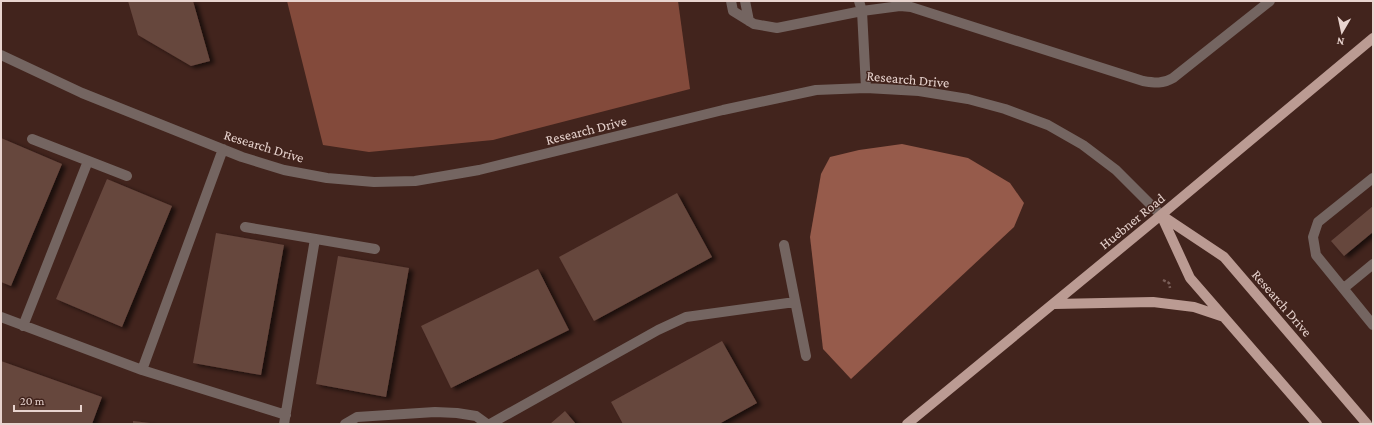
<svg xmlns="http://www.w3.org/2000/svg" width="1374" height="425" font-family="'Crimson Pro',serif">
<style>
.forest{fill:#834a3b}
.water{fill:#965b4b}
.building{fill:#66463d;filter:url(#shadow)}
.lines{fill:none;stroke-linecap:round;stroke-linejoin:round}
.path{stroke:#795e58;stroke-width:2.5;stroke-dasharray:3 2;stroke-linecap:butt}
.minor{stroke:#746561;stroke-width:10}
.major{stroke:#bb9b93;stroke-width:10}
.labels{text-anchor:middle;stroke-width:3;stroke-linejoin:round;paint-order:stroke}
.street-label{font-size:14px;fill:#e8d4cf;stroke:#42241d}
</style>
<defs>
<filter id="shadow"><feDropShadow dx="4.5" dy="2.5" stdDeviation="2" flood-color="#0009"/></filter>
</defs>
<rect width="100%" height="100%" fill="#42241d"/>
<path class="forest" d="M 287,1 L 678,1 L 690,89 L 493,140 L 369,152 L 323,145 Z"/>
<path class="water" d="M 902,144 L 968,158 L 1010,183 L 1024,203 L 1014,227 L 851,379 L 823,349 L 810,237 L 821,174 L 830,157 L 859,150 Z"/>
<path class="building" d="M 128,1 L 193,1 L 210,61 L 191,66 L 138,35 Z
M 1,138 L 62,164 L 11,286 L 1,282 Z
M 107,179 L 172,206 L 122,327 L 56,299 Z
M 677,193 L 712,257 L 594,321 L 559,257 Z
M 1373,206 L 1373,232 L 1344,256 L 1331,241 Z
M 216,233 L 284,245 L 261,375 L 193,363 Z
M 338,256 L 409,268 L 386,397 L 316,384 Z
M 538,269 L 569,330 L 451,388 L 421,326 Z
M 722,341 L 757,403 L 719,424 L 623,424 L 611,402 Z
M 1,361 L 102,397 L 92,424 L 1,424 Z
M 565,411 L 576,424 L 550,424 Z
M 133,421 L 150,423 L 150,424 L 133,424 Z"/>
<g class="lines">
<path class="path" d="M 1163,280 L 1169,283 L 1170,288"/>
<path class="minor" d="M 731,1 L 733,11 L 754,24 L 777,28 L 862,11 L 859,1
M 745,1 L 749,21
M 1,55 L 82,93 L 242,157 L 284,170 L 327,178 L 374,182 L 415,181 L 479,170 L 723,110 L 816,90 L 866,88 L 919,91 L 968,99 L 1005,109 L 1048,125 L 1083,145 L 1116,170 L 1161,215
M 866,88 L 862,11 L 900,6 L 911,7 L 1143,81 C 1155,83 1163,84 1173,78 L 1270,1
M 32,139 L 127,176
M 1373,178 L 1318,222 L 1313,237 L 1316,255 L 1373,325
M 245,227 L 375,249
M 784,245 L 806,356
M 1344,288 L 1373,264
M 1,317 L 142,370 L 286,415
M 23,326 L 88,161
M 142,370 L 223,149
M 284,424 L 315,239
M 345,424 L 357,417 L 435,412 L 457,413 L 476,416 L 487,424
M 490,424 L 658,330 L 686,317 L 795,302"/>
<path class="major" d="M 1161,215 L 1224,257 L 1367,424
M 1161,215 L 1190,278 L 1317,424
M 1054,304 L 1153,302 L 1194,307 L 1224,317
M 907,424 L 1161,215 L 1373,38"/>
</g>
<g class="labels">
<g class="street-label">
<text transform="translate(908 79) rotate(5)" y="5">Research Drive</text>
<text transform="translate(586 130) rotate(-14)" y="5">Research Drive</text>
<text transform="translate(264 146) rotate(17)" y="5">Research Drive</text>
<text transform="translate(1132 221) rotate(-39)" y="5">Huebner Road</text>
<text transform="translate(1282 303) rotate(49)" y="5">Research Drive</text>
</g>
</g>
<rect width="1374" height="425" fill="none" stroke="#e8d4cf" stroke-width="4"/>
<g transform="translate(1342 32) rotate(189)" stroke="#42241d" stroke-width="3" paint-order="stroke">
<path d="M0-3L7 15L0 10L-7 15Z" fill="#e8d4cf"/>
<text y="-6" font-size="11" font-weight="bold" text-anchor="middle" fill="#e8d4cf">N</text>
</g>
<path d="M14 405v6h67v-6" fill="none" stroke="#e8d4cf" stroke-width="2"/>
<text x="20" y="405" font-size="12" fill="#e8d4cf" stroke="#42241d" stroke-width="3" paint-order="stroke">20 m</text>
</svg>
